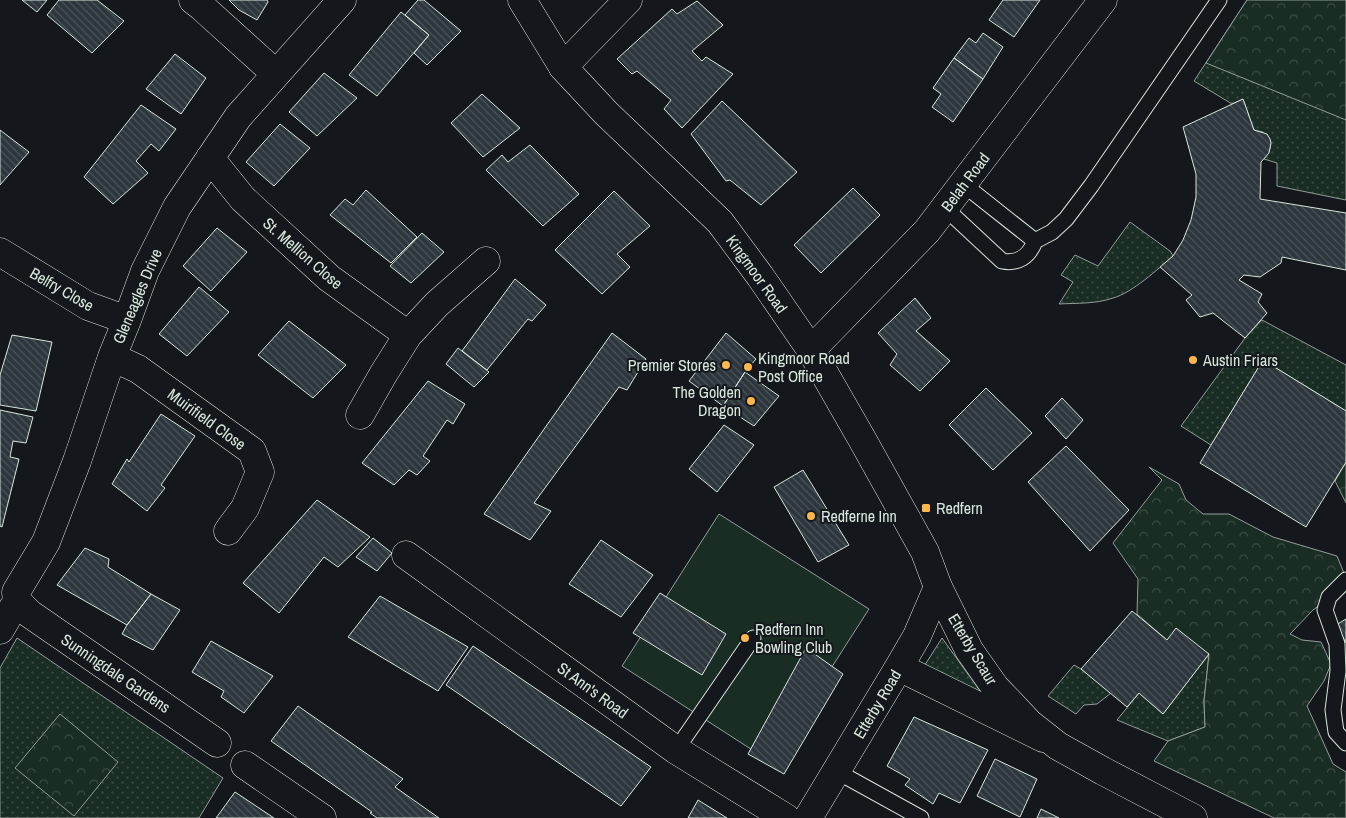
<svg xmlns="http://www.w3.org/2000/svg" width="1346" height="818" font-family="'Archivo Narrow',sans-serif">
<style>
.grass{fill:url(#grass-dots);stroke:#939e99}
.forest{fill:url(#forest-crowns);stroke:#939e99}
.pitch{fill:#1a2d24;stroke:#939e99}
.building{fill:url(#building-back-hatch);stroke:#d8e6dc}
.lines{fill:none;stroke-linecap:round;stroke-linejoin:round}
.lane-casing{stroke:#d8e6dc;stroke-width:17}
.street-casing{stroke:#d8e6dc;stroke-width:29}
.secondary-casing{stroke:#d8e6dc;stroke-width:29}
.lane{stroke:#14181c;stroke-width:15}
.street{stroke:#14181c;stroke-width:28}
.secondary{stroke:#14181c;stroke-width:28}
.poi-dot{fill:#ffb74d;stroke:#14181c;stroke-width:2}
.labels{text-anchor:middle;stroke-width:4;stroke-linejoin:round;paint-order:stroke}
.street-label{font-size:16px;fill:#d8e6dc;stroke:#14181c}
.poi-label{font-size:16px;fill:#d8e6dc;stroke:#14181c;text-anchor:start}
</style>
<defs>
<pattern id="grass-dots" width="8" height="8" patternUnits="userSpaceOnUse" patternTransform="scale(1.25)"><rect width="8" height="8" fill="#1a2d24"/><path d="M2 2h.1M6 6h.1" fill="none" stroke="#3b4b43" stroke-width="1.8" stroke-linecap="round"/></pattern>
<pattern id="forest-crowns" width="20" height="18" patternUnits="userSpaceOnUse" patternTransform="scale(1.25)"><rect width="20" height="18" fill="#1a2d24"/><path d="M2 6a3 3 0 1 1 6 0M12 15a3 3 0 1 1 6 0" fill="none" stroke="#3b4b43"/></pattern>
<pattern id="building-back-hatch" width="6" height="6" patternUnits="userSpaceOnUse" patternTransform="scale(1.25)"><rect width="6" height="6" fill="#2c363c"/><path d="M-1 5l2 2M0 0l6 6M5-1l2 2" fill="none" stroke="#4a5358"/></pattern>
</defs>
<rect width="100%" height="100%" fill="#14181c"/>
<path class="grass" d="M 1247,0 L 1346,0 L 1346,200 L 1277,186 L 1277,163 L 1264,159 C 1269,153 1272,147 1270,139 L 1263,132 L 1254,130 L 1243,99 L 1232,104 L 1194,81 Z
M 1130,222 L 1170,251 L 1173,256 C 1158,269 1132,293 1113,298 C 1096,304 1077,303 1059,304 L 1073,282 L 1061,275 L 1075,255 L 1098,266 Z
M 1262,320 L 1346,365 L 1346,411 L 1263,360 L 1211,445 L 1181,426 L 1245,338 Z
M 17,638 L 223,778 L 199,818 L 0,818 L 0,668 Z
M 942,638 L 983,695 L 923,668 Z
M 1209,654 L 1204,701 L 1205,727 L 1168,741 L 1117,720 L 1139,693 L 1163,714 Z
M 1074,665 L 1081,669 L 1111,693 L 1097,704 L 1084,705 L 1076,714 L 1048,696 Z"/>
<path class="forest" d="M 1247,0 L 1346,0 L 1346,120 L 1206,63 Z
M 1346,462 L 1346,503 L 1335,481 Z
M 1149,467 L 1179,484 L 1186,500 L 1203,514 L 1229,514 L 1273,537 L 1337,556 L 1346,578 L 1346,586 L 1313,610 L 1290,634 L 1302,640 L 1321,642 L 1331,664 L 1324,681 L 1307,706 L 1333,764 L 1346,772 L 1346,818 L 1274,818 L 1154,761 L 1168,741 L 1205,727 L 1204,701 L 1209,654 L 1167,640 L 1137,614 L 1138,579 L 1113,543 L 1162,480 Z
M 60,714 L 118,762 L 74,816 L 15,768 Z"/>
<path class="pitch" d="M 719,514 L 869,609 L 771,762 L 622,666 Z"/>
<path class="building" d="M 22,0 L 47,0 L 37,12 Z
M 59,0 L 97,0 L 124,21 L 92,53 L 47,15 Z
M 229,0 L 267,0 L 268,2 L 257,20 L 239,10 Z
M 418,0 L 424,0 L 461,31 L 427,65 L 414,53 L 429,35 L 405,15 Z
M 1003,0 L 1040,0 L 1014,37 L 989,20 Z
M 697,1 L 723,25 L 692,51 L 702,61 L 706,57 L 733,74 L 682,128 L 664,109 L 671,100 L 637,71 L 632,74 L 617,59 L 672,9 L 677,14 Z
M 401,12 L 429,35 L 377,96 L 349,75 Z
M 983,33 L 1003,47 L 983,79 L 954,58 L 969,38 L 976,43 Z
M 175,54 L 206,78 L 181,114 L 146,89 Z
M 954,58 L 983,79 L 953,122 L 932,107 L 941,94 L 933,88 Z
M 324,73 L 357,98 L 317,136 L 289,112 Z
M 482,94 L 520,128 L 483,157 L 451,123 Z
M 1243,99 L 1254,130 L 1267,134 L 1270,139 L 1271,143 L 1269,153 L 1261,162 L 1260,199 L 1346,213 L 1346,270 L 1282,257 L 1281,263 L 1260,277 L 1244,275 L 1239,280 L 1262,294 L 1258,302 L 1267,313 L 1245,338 L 1213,313 L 1200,317 L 1186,300 L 1192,295 L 1160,267 L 1173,256 L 1183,240 L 1191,220 L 1196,197 L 1196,174 L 1183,127 Z
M 722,101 L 797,172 L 761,205 L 730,180 L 726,181 L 691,134 Z
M 141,105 L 176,129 L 159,151 L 151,144 L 136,161 L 148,173 L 113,204 L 84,177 Z
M 280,124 L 310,148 L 274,186 L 246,162 Z
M 0,130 L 29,152 L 0,185 Z
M 530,145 L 579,194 L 543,226 L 486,170 L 502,155 L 508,162 Z
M 853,188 L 880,215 L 821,273 L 794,245 Z
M 366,190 L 417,237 L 391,263 L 330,215 L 345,199 L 353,205 Z
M 614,191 L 650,226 L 617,254 L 630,267 L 602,294 L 555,250 Z
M 217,228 L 247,252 L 211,291 L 183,266 Z
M 422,233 L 444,252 L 411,283 L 390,266 Z
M 515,279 L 546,305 L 532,321 L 528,319 L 487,370 L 462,351 Z
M 199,287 L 229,312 L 187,356 L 159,334 Z
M 915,298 L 931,318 L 916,331 L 950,361 L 920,391 L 890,365 L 897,354 L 878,333 Z
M 289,321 L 346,365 L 313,398 L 258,355 Z
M 612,333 L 646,359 L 627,390 L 619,387 L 534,503 L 551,511 L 530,540 L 484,514 Z
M 726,333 L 756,359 L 745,372 L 723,406 L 689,381 Z
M 12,335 L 52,342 L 36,411 L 0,405 L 0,375 Z
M 458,348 L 489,372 L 474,387 L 446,364 Z
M 1263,360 L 1346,411 L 1346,462 L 1306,527 L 1200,463 Z
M 745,372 L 779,396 L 754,426 L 723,406 Z
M 428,381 L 465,404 L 453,424 L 447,420 L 423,456 L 430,461 L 417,475 L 409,470 L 394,485 L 362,463 Z
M 986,388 L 1032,433 L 993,470 L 949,425 Z
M 1062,398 L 1083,420 L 1066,439 L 1045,416 Z
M 0,410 L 33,417 L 26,443 L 13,441 L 10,457 L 19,459 L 2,527 L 0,526 Z
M 161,414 L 195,436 L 161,485 L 165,488 L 147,511 L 112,484 L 127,459 L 129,462 Z
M 724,425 L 754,445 L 717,492 L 689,469 Z
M 1066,446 L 1129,510 L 1090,551 L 1028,482 Z
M 803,470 L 849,545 L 818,562 L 774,487 Z
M 317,500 L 370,537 L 338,567 L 324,557 L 279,613 L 243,583 Z
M 373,538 L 392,553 L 377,571 L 356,557 Z
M 601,540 L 653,575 L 621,617 L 569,584 Z
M 85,548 L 109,559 L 108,567 L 151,594 L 127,625 L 57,585 Z
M 660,593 L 726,634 L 702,675 L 633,633 Z
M 151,594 L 180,610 L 153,650 L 122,634 L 127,625 Z
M 380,596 L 468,647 L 438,691 L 348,637 Z
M 1132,611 L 1167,640 L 1176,628 L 1209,654 L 1163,714 L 1139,693 L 1127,707 L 1081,669 Z
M 1346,619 L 1346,643 L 1336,625 Z
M 211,641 L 273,676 L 244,713 L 221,697 L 224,691 L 192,672 Z
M 473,646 L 651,767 L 621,806 L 446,685 Z
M 806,648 L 843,674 L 784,774 L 748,754 Z
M 298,706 L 403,779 L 395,787 L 439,818 L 377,818 L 370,813 L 372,812 L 271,741 Z
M 914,717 L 988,750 L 960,803 L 939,793 L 933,804 L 905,785 L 910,779 L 887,766 Z
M 995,759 L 1037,779 L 1020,817 L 977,796 Z
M 235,792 L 274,818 L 216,818 Z
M 698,800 L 727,818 L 688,818 Z
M 1041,809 L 1059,818 L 1037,818 Z"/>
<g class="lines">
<g class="lane-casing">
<path id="lane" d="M 945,208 L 1002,261 C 1018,264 1029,257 1035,241 L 963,184
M 1035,241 L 1052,232 L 1066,219 L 1091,186 L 1219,0
M 1346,580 L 1329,597 L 1325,610 L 1337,644 L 1338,671 L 1333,710 L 1336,732 L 1346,743
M 676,750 L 753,638
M 836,771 L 921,818"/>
</g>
<g class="street-casing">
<path id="street" d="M 193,0 L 202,7 L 276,74
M 563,67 L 628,0
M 210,158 L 243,199 L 329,278 L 408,335
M 0,252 L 88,306 L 127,320
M 811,350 L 927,231 L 1103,0
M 112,357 L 138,369 L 252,451 L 260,472 L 245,508 L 228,531
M 360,415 L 384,373 L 408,335 L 437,304 L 486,261
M 406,555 L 676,750 L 786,818
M 17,601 L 30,614 L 217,743
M 0,630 L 17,601 L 16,592 L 46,542 L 77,461 L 112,357 L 127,320 L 145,271 L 177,207 L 238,117 L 342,0
M 899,667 L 1043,738
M 245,765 L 322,818
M 808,818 L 899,667 L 917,636 L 938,587"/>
</g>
<g class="secondary-casing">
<path id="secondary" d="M 522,0 L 563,67 L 606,113 L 720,222 L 760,276 L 811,350 L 862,439 L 925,552 L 938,587 L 969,650 L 995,687 L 1030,724 L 1058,746 L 1103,771 L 1193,818"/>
</g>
<use href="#lane" class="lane"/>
<use href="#street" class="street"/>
<use href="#secondary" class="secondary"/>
</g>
<g class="poi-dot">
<circle cx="1193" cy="360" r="5"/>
<circle cx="726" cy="365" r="5"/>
<circle cx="748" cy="367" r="5"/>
<circle cx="751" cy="401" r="5"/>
<rect x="921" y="503" width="10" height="10" rx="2.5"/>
<circle cx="811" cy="516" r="5"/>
<circle cx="745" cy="638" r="5"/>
</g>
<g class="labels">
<g class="street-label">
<text transform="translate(965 182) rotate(-53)" y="6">Belah Road</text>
<text transform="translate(303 253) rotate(41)" y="6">St. Mellion Close</text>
<text transform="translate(757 274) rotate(54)" y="6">Kingmoor Road</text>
<text transform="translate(62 289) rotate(30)" y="6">Belfry Close</text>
<text transform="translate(137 296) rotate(-67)" y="6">Gleneagles Drive</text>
<text transform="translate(207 419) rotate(36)" y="6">Muirifield Close</text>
<text transform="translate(973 649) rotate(59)" y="6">Etterby Scaur</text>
<text transform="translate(116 673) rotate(34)" y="6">Sunningdale Gardens</text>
<text transform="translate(593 690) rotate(36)" y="6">St Ann's Road</text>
<text transform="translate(877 704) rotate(-59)" y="6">Etterby Road</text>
</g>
<g class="poi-label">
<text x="758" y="364">Kingmoor Road<tspan x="758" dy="18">Post Office</tspan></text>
<text x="1203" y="366">Austin Friars</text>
<text x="716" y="371" text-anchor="end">Premier Stores</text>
<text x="741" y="398" text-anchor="end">The Golden<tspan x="741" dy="18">Dragon</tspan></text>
<text x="936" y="514">Redfern</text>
<text x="821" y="522">Redferne Inn</text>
<text x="755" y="635">Redfern Inn<tspan x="755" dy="18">Bowling Club</tspan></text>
</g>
</g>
</svg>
